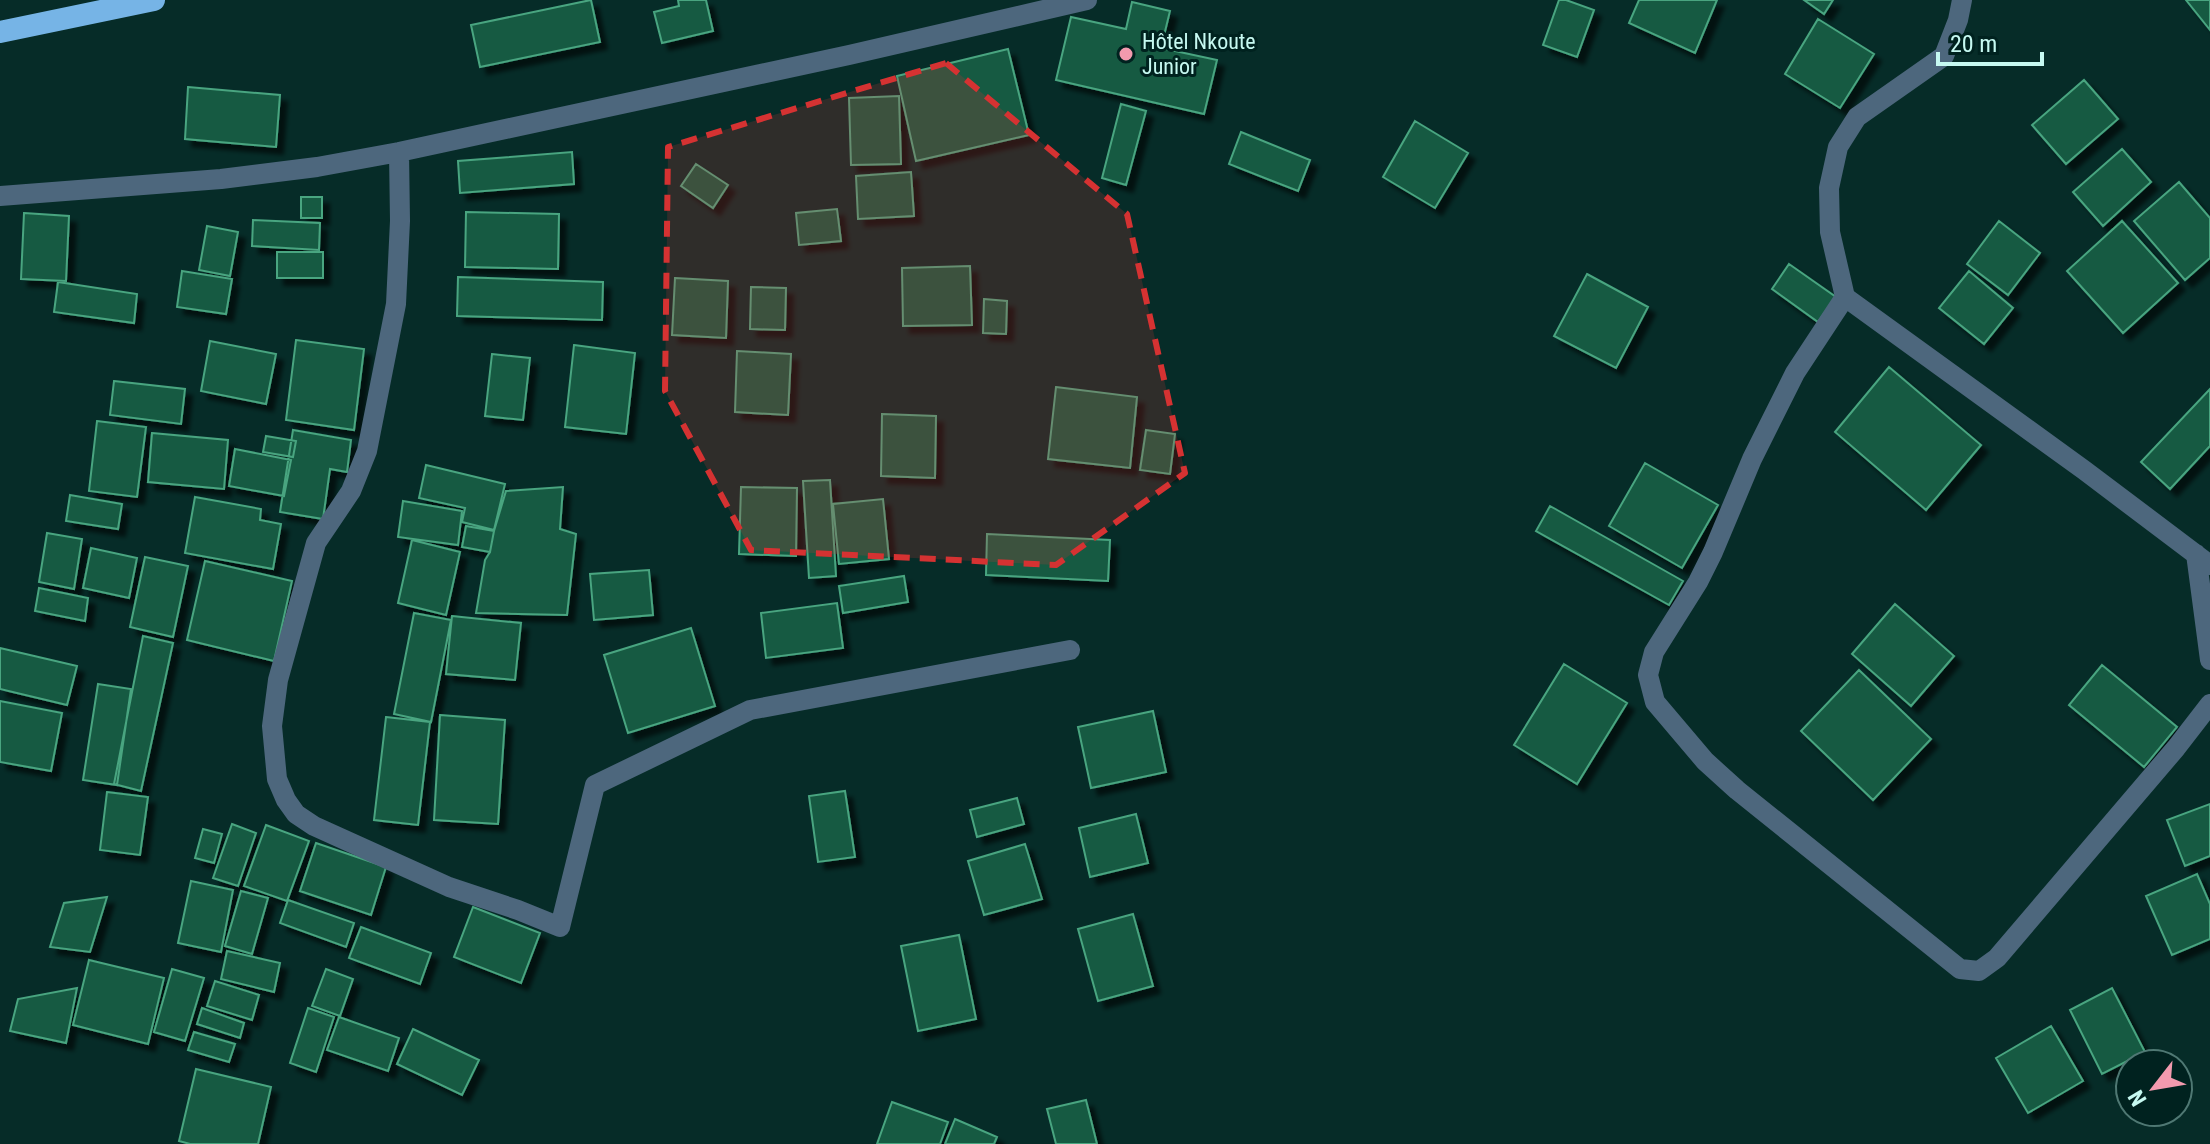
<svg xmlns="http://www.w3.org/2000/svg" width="2210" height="1144" font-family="'Roboto Condensed',sans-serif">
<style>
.building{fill:#185a42;stroke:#48a580;stroke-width:2;filter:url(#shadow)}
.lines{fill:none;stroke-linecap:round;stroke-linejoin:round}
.minor{stroke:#4d677d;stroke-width:20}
.trunk{stroke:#76b4e6;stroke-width:22}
.marked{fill:#d53232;fill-opacity:0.2;stroke:#d53232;stroke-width:6;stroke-dasharray:16 10;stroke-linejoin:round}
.poi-dot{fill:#f29aae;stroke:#00221f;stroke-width:3}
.labels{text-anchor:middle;stroke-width:6;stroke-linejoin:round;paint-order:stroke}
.poi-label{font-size:22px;fill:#c6f9f1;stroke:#00221f;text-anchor:start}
</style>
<defs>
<filter id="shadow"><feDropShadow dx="7" dy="7" stdDeviation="2" flood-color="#0009"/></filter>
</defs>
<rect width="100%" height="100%" fill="#062c28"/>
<path class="building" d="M 591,0 L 600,42 L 480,67 L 471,25 Z
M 678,0 L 706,0 L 713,31 L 662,43 L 654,12 L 679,6 Z
M 1559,0 L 1566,0 L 1594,10 L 1577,57 L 1543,45 Z
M 1639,0 L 1717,0 L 1695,53 L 1629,23 Z
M 1804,0 L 1833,0 L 1824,14 Z
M 2186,0 L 2210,0 L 2210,30 Z
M 1132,2 L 1170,11 L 1161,48 L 1217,60 L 1204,114 L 1056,80 L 1071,17 L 1126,29 Z
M 1818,19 L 1874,54 L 1840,108 L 1785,74 Z
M 1008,49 L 1029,135 L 916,161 L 897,76 Z
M 2084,80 L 2118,119 L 2066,164 L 2032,125 Z
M 188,87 L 280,95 L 276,147 L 185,139 Z
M 899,96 L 901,164 L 851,165 L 849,98 Z
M 1121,104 L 1146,111 L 1126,185 L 1102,178 Z
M 1415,121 L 1468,153 L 1435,208 L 1383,177 Z
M 1241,132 L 1310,160 L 1298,191 L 1229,164 Z
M 2122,149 L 2151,182 L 2103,226 L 2073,192 Z
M 572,152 L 574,184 L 460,193 L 458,161 Z
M 696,164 L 728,185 L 713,208 L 681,186 Z
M 911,172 L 914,216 L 858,219 L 856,176 Z
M 2179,182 L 2210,218 L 2210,258 L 2185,280 L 2134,221 Z
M 301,197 L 322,197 L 322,218 L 301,218 Z
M 837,209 L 841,241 L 799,245 L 796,213 Z
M 466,212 L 559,214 L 558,269 L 465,267 Z
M 24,213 L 69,216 L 66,281 L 21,279 Z
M 253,220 L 320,223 L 319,250 L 252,246 Z
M 1999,221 L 2040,253 L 2008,295 L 1967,264 Z
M 2122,221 L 2178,283 L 2123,333 L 2067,271 Z
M 207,226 L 238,232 L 230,276 L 199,270 Z
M 277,252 L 323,252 L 323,278 L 277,278 Z
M 1789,264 L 1836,297 L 1818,322 L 1772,289 Z
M 970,266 L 972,325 L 903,326 L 902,268 Z
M 182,271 L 232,279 L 226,314 L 177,307 Z
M 1969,271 L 2013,308 L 1984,344 L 1939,308 Z
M 1587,274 L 1648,307 L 1616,368 L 1554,336 Z
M 458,277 L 603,282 L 602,320 L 457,316 Z
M 675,278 L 728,281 L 726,338 L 672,335 Z
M 58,282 L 137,294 L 134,323 L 54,312 Z
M 751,287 L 786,288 L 785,330 L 750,329 Z
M 984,299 L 1007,301 L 1006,334 L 983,333 Z
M 296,340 L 364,349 L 354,430 L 286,420 Z
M 210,341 L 276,354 L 266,404 L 201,391 Z
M 574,345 L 635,353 L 626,434 L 565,427 Z
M 737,351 L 791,354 L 788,415 L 735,412 Z
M 492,354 L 530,358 L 523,420 L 485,416 Z
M 1889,367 L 1981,445 L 1926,510 L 1835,432 Z
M 114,381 L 185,389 L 181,424 L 110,415 Z
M 1056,387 L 1137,397 L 1130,468 L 1048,459 Z
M 2210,389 L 2210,446 L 2170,489 L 2141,462 Z
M 882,414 L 936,416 L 935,478 L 881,476 Z
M 97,421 L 146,427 L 137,497 L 89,491 Z
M 293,430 L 351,440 L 347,472 L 330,469 L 323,519 L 280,512 Z
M 1146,430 L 1175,434 L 1170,474 L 1140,470 Z
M 152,433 L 228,440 L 224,489 L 148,482 Z
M 266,436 L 296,441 L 293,457 L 263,452 Z
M 235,449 L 291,460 L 284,496 L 229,486 Z
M 1645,463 L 1718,505 L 1682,568 L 1609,526 Z
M 426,465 L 505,484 L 494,530 L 462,522 L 465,508 L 419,498 Z
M 830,480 L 836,576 L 809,578 L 803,481 Z
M 563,487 L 560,529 L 576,534 L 567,615 L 476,613 L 485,560 L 490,552 L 494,531 L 506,491 Z
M 741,487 L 797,488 L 796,556 L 739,554 Z
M 70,495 L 122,504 L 118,529 L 66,521 Z
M 195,497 L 261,509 L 260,520 L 281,524 L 273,569 L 185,553 Z
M 883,499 L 889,559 L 839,564 L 833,504 Z
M 403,501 L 462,511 L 458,545 L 398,537 Z
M 1550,506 L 1683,581 L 1669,605 L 1536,531 Z
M 466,526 L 494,531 L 490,552 L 462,547 Z
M 47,533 L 82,539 L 74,589 L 39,582 Z
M 987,534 L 1110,540 L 1108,581 L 986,575 Z
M 412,540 L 460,552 L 446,615 L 398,603 Z
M 91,548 L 137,558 L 129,598 L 83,588 Z
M 145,557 L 188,566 L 173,637 L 130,627 Z
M 205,561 L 292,581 L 274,661 L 187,640 Z
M 649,570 L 653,615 L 594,620 L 590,574 Z
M 904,576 L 908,602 L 843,613 L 839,586 Z
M 39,588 L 88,598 L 85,621 L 35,611 Z
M 837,603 L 843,648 L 766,658 L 761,613 Z
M 1895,604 L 1954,656 L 1911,706 L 1852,654 Z
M 414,613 L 451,620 L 431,722 L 394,714 Z
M 452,616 L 521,623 L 515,680 L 446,674 Z
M 691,628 L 715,706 L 628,733 L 604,655 Z
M 143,636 L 173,643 L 141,791 L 114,784 Z
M 0,648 L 77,666 L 67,705 L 0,689 Z
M 1564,664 L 1627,703 L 1577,784 L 1514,745 Z
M 2102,665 L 2177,727 L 2144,767 L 2069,705 Z
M 1859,670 L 1931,739 L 1873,800 L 1801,731 Z
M 98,684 L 131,689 L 117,785 L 83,780 Z
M 0,701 L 62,713 L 51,771 L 0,762 Z
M 1153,711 L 1166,772 L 1091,788 L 1078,727 Z
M 440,715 L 505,720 L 498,824 L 434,820 Z
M 386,717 L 430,722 L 418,825 L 374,820 Z
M 845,791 L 855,857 L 818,862 L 809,796 Z
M 107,792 L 148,797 L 140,855 L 100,850 Z
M 1017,798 L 1024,824 L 977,837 L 970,810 Z
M 2210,804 L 2210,856 L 2185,866 L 2167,820 Z
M 1136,814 L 1148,863 L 1090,877 L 1079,828 Z
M 232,824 L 256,833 L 238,886 L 213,878 Z
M 266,825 L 309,841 L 287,901 L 244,886 Z
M 203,829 L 222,834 L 214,863 L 195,858 Z
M 316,843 L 386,867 L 371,915 L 300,891 Z
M 1025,844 L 1042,899 L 984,915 L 968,861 Z
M 2197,874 L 2210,904 L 2210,939 L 2172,955 L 2146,896 Z
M 191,881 L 233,890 L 221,952 L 178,943 Z
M 241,891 L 268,898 L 252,954 L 225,946 Z
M 107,897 L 90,952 L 50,947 L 64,903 Z
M 288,900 L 354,923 L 346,947 L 280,923 Z
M 473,907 L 540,933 L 521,983 L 454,957 Z
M 1133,914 L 1153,986 L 1098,1001 L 1078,929 Z
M 361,927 L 431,953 L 420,984 L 349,958 Z
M 959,935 L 976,1019 L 918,1031 L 901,946 Z
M 227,951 L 280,963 L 274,992 L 221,979 Z
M 89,960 L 164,978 L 148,1044 L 73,1025 Z
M 172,969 L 204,978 L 185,1041 L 154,1032 Z
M 326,969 L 353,979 L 340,1016 L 312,1006 Z
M 215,981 L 259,995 L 252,1020 L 207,1006 Z
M 77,988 L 66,1043 L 10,1031 L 18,999 Z
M 2112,988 L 2145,1052 L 2102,1074 L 2070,1010 Z
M 202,1008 L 244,1023 L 240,1038 L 197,1024 Z
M 308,1008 L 334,1017 L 316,1072 L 290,1063 Z
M 339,1017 L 399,1038 L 388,1071 L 327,1050 Z
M 2051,1026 L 2083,1081 L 2028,1113 L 1996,1058 Z
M 413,1029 L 479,1060 L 462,1095 L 397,1064 Z
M 194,1032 L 235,1044 L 229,1062 L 188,1050 Z
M 196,1069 L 271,1087 L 258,1144 L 190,1144 L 179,1141 Z
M 1086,1100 L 1097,1144 L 1056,1144 L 1047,1109 Z
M 892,1102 L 948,1122 L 940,1144 L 877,1144 Z
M 955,1119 L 997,1137 L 994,1144 L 945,1144 Z"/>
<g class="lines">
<path class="minor" d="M 1962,0 L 1958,20 L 1944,56 L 1857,117 L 1838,147 L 1829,188 L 1830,232 L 1845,297 L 2084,470 L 2210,565
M 399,152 L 400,221 L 396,304 L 367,451 L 351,491 L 316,543 L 278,680 L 272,726 L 277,779 L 286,800 L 296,814 L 314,826 L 449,887 L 518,910 L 560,927 L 595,785 L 750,710 L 1070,650
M 0,196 L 221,179 L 317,167 L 399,152 L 849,55 L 1087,0
M 1845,297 L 1795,373 L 1752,459 L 1713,552 L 1698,582 L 1654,652 L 1648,675 L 1655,702 L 1705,761 L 1737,790 L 1960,969 L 1979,971 L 1997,958 L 2176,748 L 2210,704
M 2196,554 L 2210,660"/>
<path class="trunk" d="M 0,32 L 154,0"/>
</g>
<path class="marked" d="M 946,63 L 1127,214 L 1185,473 L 1056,565 L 751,550 L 665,391 L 668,147 Z"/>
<circle class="poi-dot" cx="1126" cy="54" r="8"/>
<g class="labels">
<g class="poi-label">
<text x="1142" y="49">Hôtel Nkoute<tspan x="1142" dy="25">Junior</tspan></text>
</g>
</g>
<g transform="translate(2154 1088) rotate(239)"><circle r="38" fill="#00221f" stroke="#4f7873" stroke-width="2"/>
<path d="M0-6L14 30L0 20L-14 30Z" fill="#f29aae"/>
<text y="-12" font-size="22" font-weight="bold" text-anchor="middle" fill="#c6f9f1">N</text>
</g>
<path d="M1938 52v12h104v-12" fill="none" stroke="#c6f9f1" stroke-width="4"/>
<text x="1950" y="52" font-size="24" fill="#c6f9f1" stroke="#00221f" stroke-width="6" paint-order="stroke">20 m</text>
</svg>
